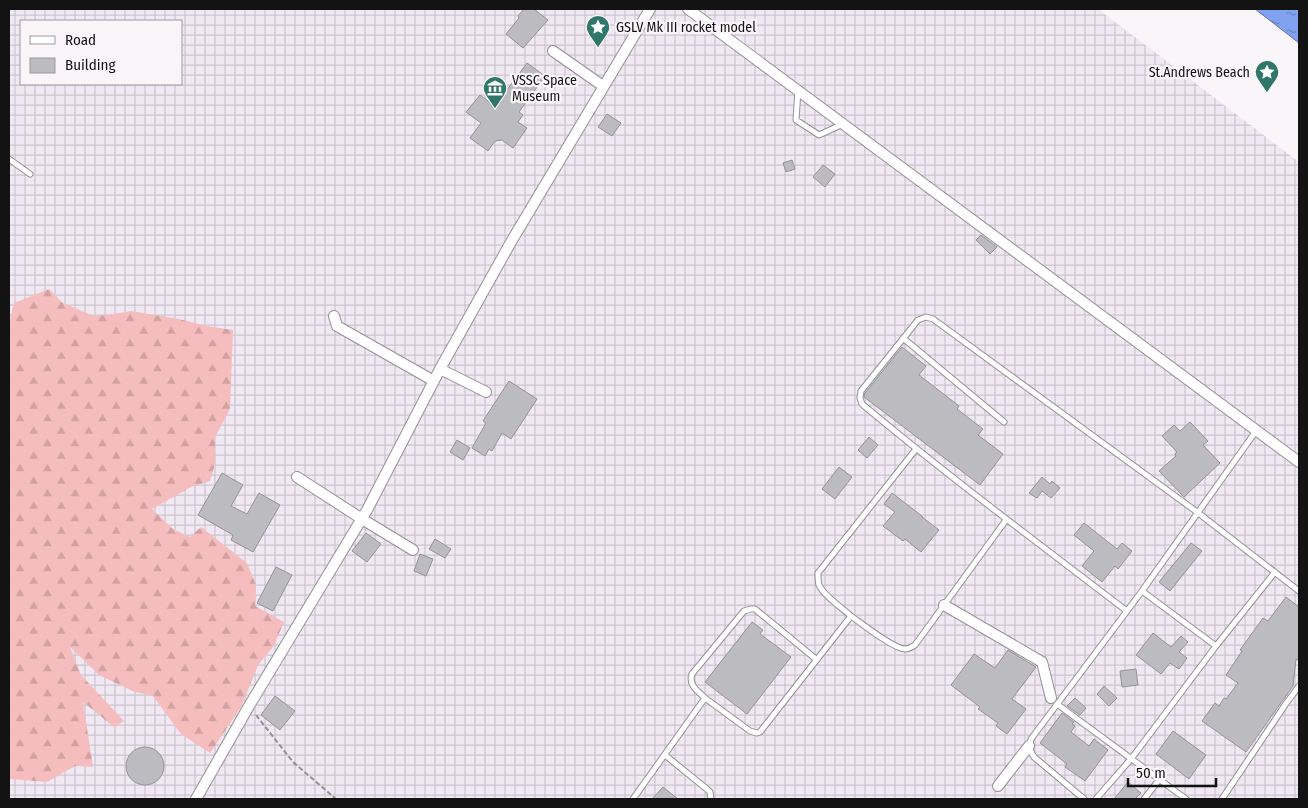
<svg xmlns="http://www.w3.org/2000/svg" width="1308" height="808" font-family="'Fira Sans Condensed',sans-serif">
<style>
.industrial{fill:url(#industrial-grid);fill-rule:evenodd}
.forest{fill:url(#forest-firs)}
.water{fill:url(#water-ripples);stroke:#6077ae}
.building{fill:#bcbbc0;stroke:#949397}
.lines{fill:none;stroke-linecap:round;stroke-linejoin:round}
.lane-casing{stroke:#959195;stroke-width:7}
.street-casing{stroke:#959195;stroke-width:12}
.path{stroke:#949194;stroke-width:2;stroke-dasharray:5 2.5;stroke-linecap:butt}
.lane{stroke:#fff;stroke-width:5}
.street{stroke:#fff;stroke-width:10}
.labels{text-anchor:middle;stroke-width:4.5;stroke-linejoin:round;paint-order:stroke}
.poi-label{font-size:14px;fill:#141314;stroke:#f9f5f9;text-anchor:start}
</style>
<defs>
<pattern id="industrial-grid" width="8" height="8" patternUnits="userSpaceOnUse" patternTransform="scale(1.25)"><rect width="8" height="8" fill="#f0e8f2"/><path d="M0 4h8M4 0v8" fill="none" stroke="#cdc6cf"/></pattern>
<pattern id="forest-firs" width="22" height="20" patternUnits="userSpaceOnUse" patternTransform="scale(1.25)"><rect width="22" height="20" fill="#f6bdbe"/><path d="M5 1l3.5 6h-7zM16 11l3.5 6h-7z" fill="#d2a2a2"/></pattern>
<pattern id="water-ripples" width="26" height="14" patternUnits="userSpaceOnUse" patternTransform="scale(1.25)"><rect width="26" height="14" fill="#80a2f0"/><path d="M2 4q2-2 4 0t4 0M15 11q2-2 4 0t4 0" fill="none" stroke="#6883c1"/></pattern>
</defs>
<rect width="100%" height="100%" fill="#f9f5f9"/>
<path class="industrial" d="M 9,9 L 1098,9 L 1299,162 L 1299,799 L 9,799 ZM 21,21 L 181,21 L 181,84 L 21,84 Z"/>
<path class="forest" d="M 49,289 L 63,303 L 94,316 L 108,315 L 131,311 L 179,319 L 206,326 L 233,330 L 230,409 L 215,437 L 215,464 L 210,481 L 191,487 L 152,509 L 173,529 L 190,537 L 201,527 L 247,563 L 256,585 L 255,606 L 284,622 L 273,647 L 258,665 L 241,707 L 210,753 L 181,734 L 153,696 L 135,692 L 99,675 L 70,647 L 81,675 L 124,721 L 114,727 L 83,702 L 93,767 L 75,766 L 47,782 L 9,779 L 9,324 L 14,303 Z"/>
<path class="water" d="M 1255,9 L 1299,9 L 1299,43 Z"/>
<path class="building" d="M 524,9 L 534,9 L 548,20 L 523,48 L 506,34 L 519,18 L 518,16 Z
M 527,63 L 545,76 L 519,112 L 523,115 L 518,122 L 527,128 L 513,148 L 502,140 L 495,141 L 488,151 L 470,138 L 481,123 L 466,112 L 480,95 L 495,106 Z
M 607,114 L 621,123 L 612,136 L 598,127 Z
M 792,160 L 795,169 L 786,172 L 783,163 Z
M 823,165 L 835,174 L 825,187 L 813,177 Z
M 981,235 L 997,247 L 990,254 L 976,240 Z
M 902,347 L 926,366 L 919,375 L 959,406 L 957,409 L 983,429 L 978,435 L 1003,454 L 980,485 L 864,397 L 865,393 Z
M 509,381 L 537,399 L 511,439 L 502,433 L 492,451 L 489,449 L 485,456 L 472,448 L 486,423 L 483,421 Z
M 1190,422 L 1208,441 L 1203,445 L 1220,463 L 1184,497 L 1159,471 L 1176,456 L 1175,454 L 1177,452 L 1162,436 L 1174,425 L 1180,431 Z
M 869,437 L 878,445 L 867,458 L 858,450 Z
M 457,440 L 470,448 L 463,460 L 450,452 Z
M 839,467 L 852,477 L 835,499 L 822,489 Z
M 222,473 L 243,485 L 231,506 L 247,514 L 259,493 L 280,505 L 253,552 L 231,540 L 233,535 L 198,515 Z
M 1042,477 L 1050,484 L 1052,481 L 1060,488 L 1051,498 L 1042,491 L 1037,498 L 1029,493 Z
M 892,493 L 922,516 L 922,517 L 939,530 L 921,552 L 905,539 L 903,541 L 883,526 L 895,512 L 884,504 Z
M 1084,523 L 1117,549 L 1122,543 L 1132,551 L 1118,569 L 1115,566 L 1102,582 L 1082,566 L 1094,551 L 1074,535 Z
M 366,533 L 381,544 L 367,562 L 352,551 Z
M 435,539 L 451,549 L 445,558 L 429,549 Z
M 1191,543 L 1202,551 L 1170,591 L 1159,582 Z
M 420,554 L 433,559 L 426,576 L 414,571 Z
M 276,567 L 292,575 L 273,611 L 257,603 Z
M 1286,597 L 1299,607 L 1299,661 L 1296,659 L 1293,686 L 1246,752 L 1202,721 L 1215,703 L 1219,706 L 1224,698 L 1226,699 L 1238,683 L 1226,675 L 1242,651 L 1240,650 L 1263,618 L 1268,621 Z
M 752,622 L 763,630 L 760,634 L 791,657 L 747,714 L 705,682 Z
M 1153,633 L 1171,647 L 1181,636 L 1188,642 L 1179,652 L 1187,658 L 1179,669 L 1170,663 L 1161,674 L 1136,655 Z
M 1008,650 L 1036,667 L 1012,699 L 1026,709 L 1007,734 L 996,726 L 998,723 L 978,709 L 980,707 L 951,685 L 974,654 L 995,668 Z
M 1136,669 L 1138,685 L 1122,687 L 1120,671 Z
M 1104,686 L 1117,698 L 1109,706 L 1097,694 Z
M 275,696 L 295,711 L 280,730 L 261,715 Z
M 1075,698 L 1086,708 L 1080,715 L 1067,706 Z
M 1062,713 L 1074,722 L 1072,724 L 1075,726 L 1071,732 L 1089,746 L 1094,739 L 1108,750 L 1085,781 L 1065,767 L 1067,764 L 1040,743 Z
M 1173,731 L 1206,755 L 1189,779 L 1156,754 Z
M126 766a19 19 0 1 1 38 0a19 19 0 1 1-38 0Z
M 1128,782 L 1141,793 L 1135,799 L 1114,799 Z
M 663,787 L 678,799 L 652,799 Z"/>
<g class="lines">
<g class="lane-casing">
<path id="lane" d="M 798,90 L 796,120 L 819,135 L 843,124
M 9,159 L 30,174
M 903,338 L 1004,422
M 1142,591 L 1216,646
M 1127,611 C 1038,543 948,476 862,404 L 860,398 L 861,391 L 918,320 L 926,317 L 933,319 L 1197,512 L 1299,591
M 851,616 C 842,608 823,595 819,585 C 818,581 818,577 818,573 L 916,449
M 705,698 C 698,691 688,685 692,674 L 744,611 L 751,609 L 755,609 L 817,660
M 1057,704 L 1186,799
M 665,755 L 708,790 L 710,792 L 711,799
M 633,799 L 705,698 L 750,731 L 757,733 L 760,732 L 851,616 C 861,623 894,649 905,649 C 909,649 912,647 915,645 L 1006,520
M 1084,799 L 1034,757 C 1030,751 1029,747 1031,739 L 1142,591 L 1256,431
M 1096,799 L 1131,759 L 1216,646 L 1275,572
M 1144,799 L 1159,780
M 1222,799 L 1285,705 L 1299,686"/>
</g>
<g class="street-casing">
<path id="street" d="M 688,9 L 1299,462
M 553,51 L 603,86
M 334,316 L 337,326 L 434,381
M 440,369 L 486,392
M 297,477 L 362,519 L 413,550
M 944,605 L 1042,662 L 1051,698
M 998,786 L 1029,746
M 196,799 L 249,706 L 367,510 L 440,369 L 511,242 L 650,9"/>
</g>
<path class="path" d="M 256,715 L 293,762 L 336,799"/>
<use href="#lane" class="lane"/>
<use href="#street" class="street"/>
</g>
<defs>
<g id="sight-pin" transform="scale(1.25)"><path d="M0 17L-7.5 6A9.5 9.5 0 1 1 7.5 6Z" fill="#31766b" stroke="#f9f5f9"/><path d="M0-6L1.8-2.2L6-1.7L2.9 1.2L3.7 5.4L0 3.3L-3.7 5.4L-2.9 1.2L-6-1.7L-1.8-2.2Z" fill="#fff"/></g>
<g id="museum-pin" transform="scale(1.25)"><path d="M0 17L-7.5 6A9.5 9.5 0 1 1 7.5 6Z" fill="#31766b" stroke="#f9f5f9"/><path d="M0-6L6-3V-2H-6V-3ZM-5-1h2V3h-2ZM-1-1h2V3h-2ZM3-1h2V3H3ZM-6 4H6V6H-6Z" fill="#fff"/></g>
</defs>
<g fill-rule="evenodd">
<use href="#sight-pin" x="598" y="27"/>
<use href="#sight-pin" x="1267" y="72"/>
<use href="#museum-pin" x="495" y="88"/>
</g>
<g class="labels">
<g class="poi-label">
<text x="616" y="32">GSLV Mk III rocket model</text>
<text x="1250" y="77" text-anchor="end">St.Andrews Beach</text>
<text x="512" y="85">VSSC Space<tspan x="512" dy="16">Museum</tspan></text>
</g>
</g>
<rect width="1308" height="808" fill="none" stroke="#141314" stroke-width="20"/>
<rect x="20" y="20" width="162" height="65" fill="#f9f5f9" stroke="#9d9b9d"/>
<rect x="30" y="36" width="25" height="8" fill="#ffffff" stroke="#9d9b9d"/>
<text x="65" y="45" font-size="15" fill="#141314">Road</text>
<rect x="30" y="58" width="25" height="15" fill="#bcbbc0" stroke="#9d9b9d"/>
<text x="65" y="70" font-size="15" fill="#141314">Building</text>
<path d="M1128 778v8h88v-8" fill="none" stroke="#141314" stroke-width="2.5"/>
<text x="1136" y="778" font-size="15" fill="#141314" stroke="#f9f5f9" stroke-width="4" paint-order="stroke">50 m</text>
</svg>
